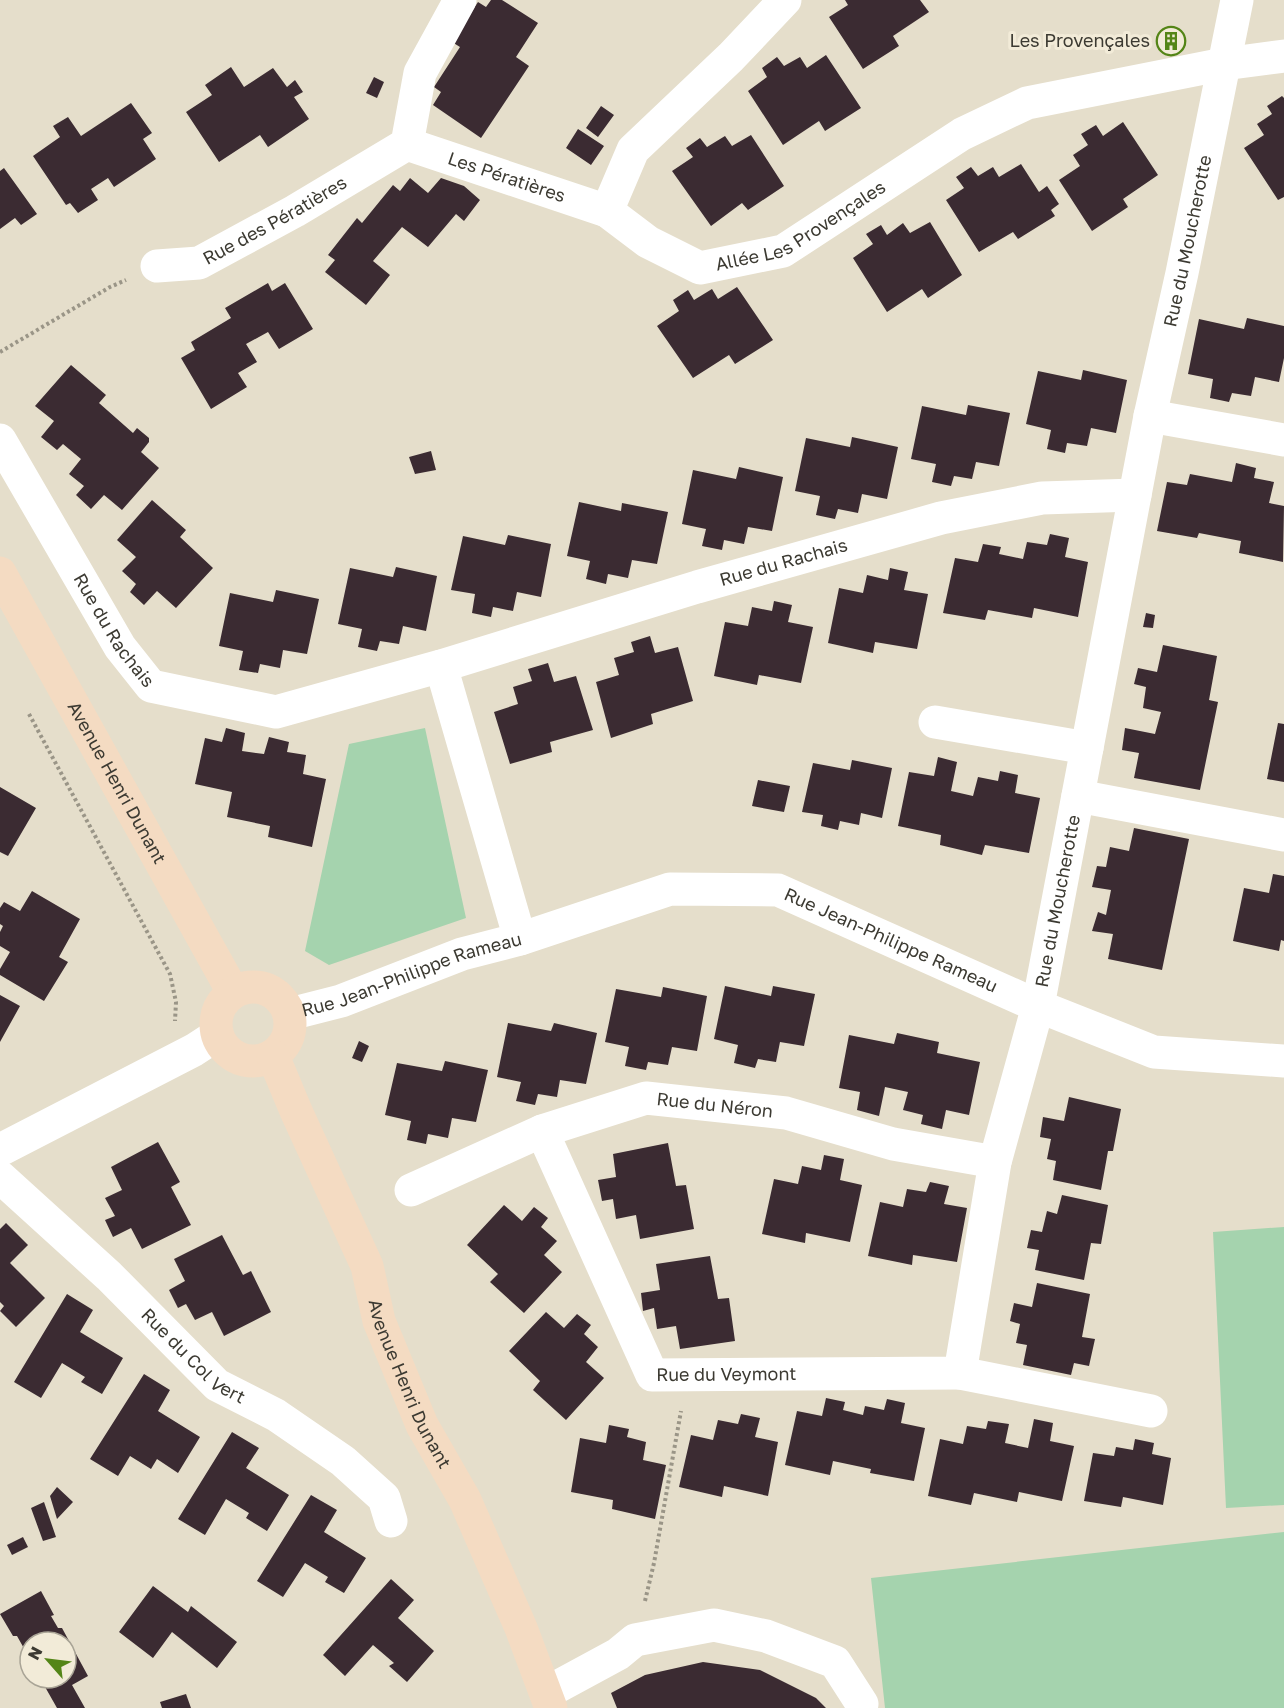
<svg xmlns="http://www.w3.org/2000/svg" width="1284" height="1708" font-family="'Golos Text',sans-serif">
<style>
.green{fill:#a5d3ae}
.building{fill:#3b2b32}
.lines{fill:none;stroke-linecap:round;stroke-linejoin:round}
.path{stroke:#9a9587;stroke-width:4;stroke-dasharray:3 3;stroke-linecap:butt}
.street{stroke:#fff;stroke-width:33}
.secondary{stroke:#f4dbc2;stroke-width:33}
.labels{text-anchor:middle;stroke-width:6;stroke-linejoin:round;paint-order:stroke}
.poi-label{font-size:18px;fill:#3c3a32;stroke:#f2ebd8;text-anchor:end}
.street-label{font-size:18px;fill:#3c3a32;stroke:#f2ebd8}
</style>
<rect width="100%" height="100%" fill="#e5decb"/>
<path class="green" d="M 425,728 L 466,918 L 329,965 L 305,951 L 349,744 Z
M 1284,1227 L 1284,1505 L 1226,1508 L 1213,1232 Z
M 1284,1532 L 1284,1708 L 885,1708 L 871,1578 Z"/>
<path class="building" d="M 491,0 L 502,0 L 538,23 L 516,57 L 529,66 L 481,138 L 433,105 L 441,92 L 434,87 L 460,47 L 452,42 L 478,2 L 486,7 Z
M 845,0 L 920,0 L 929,12 L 893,36 L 899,46 L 863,69 L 829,17 L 848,5 Z
M 1173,26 L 1186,45 L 1170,56 L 1156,37 Z
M 826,55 L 861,108 L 825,131 L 819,121 L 783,145 L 748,91 L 767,77 L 762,68 L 777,57 L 784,66 L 800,57 L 807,68 Z
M 231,67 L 244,87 L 273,68 L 287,87 L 295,80 L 303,92 L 294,97 L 309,119 L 268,147 L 260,135 L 219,162 L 186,112 L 212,95 L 205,85 Z
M 374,77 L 384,82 L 377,98 L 366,93 Z
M 1282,96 L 1284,98 L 1284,197 L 1278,200 L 1244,148 L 1264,135 L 1257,124 L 1272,114 L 1267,106 Z
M 131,103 L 152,133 L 143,139 L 156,159 L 114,187 L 108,178 L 91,189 L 98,200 L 78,213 L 70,203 L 66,205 L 33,156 L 60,137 L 53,126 L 68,117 L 81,136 Z
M 601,106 L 614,115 L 598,137 L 586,128 Z
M 1123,122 L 1158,175 L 1123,199 L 1128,207 L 1092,231 L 1059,180 L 1080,166 L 1073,155 L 1088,145 L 1081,134 L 1096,125 L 1103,136 Z
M 578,129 L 604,146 L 591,165 L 566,148 Z
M 751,135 L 784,186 L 748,210 L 742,203 L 711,226 L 672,171 L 693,157 L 686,148 L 700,138 L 707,147 L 725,136 L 732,146 Z
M 1021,164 L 1039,192 L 1047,186 L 1059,204 L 1051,210 L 1055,216 L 1018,239 L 1013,232 L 979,252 L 946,200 L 964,188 L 956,177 L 971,167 L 978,176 L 993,167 L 999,177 Z
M 4,168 L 37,214 L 21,225 L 15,218 L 0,229 L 0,171 Z
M 410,178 L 428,193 L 441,178 L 464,186 L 480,200 L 464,221 L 456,214 L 428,247 L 402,227 L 373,261 L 390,275 L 366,305 L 325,272 L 335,260 L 328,255 L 357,218 L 362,223 L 393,185 L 400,191 Z
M 930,222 L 962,275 L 928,298 L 922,289 L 887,312 L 853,258 L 873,244 L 866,234 L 881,225 L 887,235 L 903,223 L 910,233 Z
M 268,283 L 272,291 L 285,283 L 313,329 L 279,349 L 268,332 L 246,344 L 257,362 L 238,373 L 247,387 L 211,409 L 181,358 L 195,350 L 191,342 L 231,318 L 225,308 Z
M 737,287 L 773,340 L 735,364 L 729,355 L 693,378 L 657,326 L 679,311 L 673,300 L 688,290 L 694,300 L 712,289 L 718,299 Z
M 1247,318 L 1284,326 L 1284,358 L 1279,382 L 1255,377 L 1251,396 L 1232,393 L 1229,402 L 1210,398 L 1213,379 L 1188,374 L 1199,319 L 1244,329 Z
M 71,365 L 106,395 L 99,403 L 133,433 L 137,428 L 149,438 L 149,442 L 141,452 L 159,468 L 122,510 L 104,495 L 91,509 L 76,495 L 84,486 L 69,474 L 81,459 L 63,444 L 57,450 L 41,437 L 54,421 L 35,406 Z
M 1083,370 L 1127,380 L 1116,433 L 1091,428 L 1087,446 L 1067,443 L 1065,453 L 1047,449 L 1051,430 L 1026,424 L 1038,371 L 1081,380 Z
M 968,405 L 1010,413 L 999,466 L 976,462 L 972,479 L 954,476 L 951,486 L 932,482 L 936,464 L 911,459 L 922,406 L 966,415 Z
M 852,437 L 898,447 L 887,499 L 862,494 L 858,513 L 838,509 L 835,519 L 816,515 L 820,496 L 795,491 L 806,438 L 850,447 Z
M 431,451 L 436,470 L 415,474 L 409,457 Z
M 1236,463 L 1256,468 L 1254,478 L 1274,482 L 1269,503 L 1284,506 L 1283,562 L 1239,553 L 1241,541 L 1199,533 L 1197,538 L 1157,531 L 1167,482 L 1187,485 L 1190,474 L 1232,482 Z
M 739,467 L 783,477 L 772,531 L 748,527 L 744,544 L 724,540 L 722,550 L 702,546 L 706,529 L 682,524 L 693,470 L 736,479 Z
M 152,500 L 186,530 L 180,537 L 213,568 L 176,608 L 157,591 L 144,605 L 130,592 L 136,584 L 122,571 L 136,557 L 117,540 Z
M 579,502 L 621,511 L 622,503 L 668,512 L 657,564 L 632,560 L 628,578 L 608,574 L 606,584 L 586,579 L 590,561 L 567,556 Z
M 1050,534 L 1069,538 L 1065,557 L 1088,562 L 1078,617 L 1034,608 L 1032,618 L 988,610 L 985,620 L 943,613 L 955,558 L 978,562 L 983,544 L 1001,547 L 999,554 L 1023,559 L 1027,542 L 1047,545 Z
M 508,535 L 551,544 L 541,597 L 517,592 L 513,611 L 493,607 L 491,617 L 472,613 L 475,594 L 451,590 L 463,536 L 505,545 Z
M 396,567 L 437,576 L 426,631 L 403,626 L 399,644 L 380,641 L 377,651 L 358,647 L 362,629 L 338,624 L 350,568 L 393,577 Z
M 890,568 L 908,572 L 904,590 L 928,594 L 917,649 L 875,642 L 873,653 L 828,643 L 839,588 L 863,593 L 867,575 L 888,580 Z
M 276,590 L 319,599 L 307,654 L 283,650 L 280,668 L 260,664 L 258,673 L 239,670 L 243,651 L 219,646 L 230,593 L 273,602 Z
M 774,601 L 792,605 L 788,622 L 813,627 L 801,683 L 759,675 L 757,685 L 714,676 L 725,622 L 748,626 L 752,607 L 772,611 Z
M 1146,613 L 1155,615 L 1153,628 L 1143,627 Z
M 650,636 L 655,653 L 678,647 L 693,701 L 651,714 L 653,724 L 611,738 L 596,682 L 619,675 L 614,658 L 634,652 L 631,642 Z
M 1163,645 L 1217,656 L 1209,700 L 1218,702 L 1200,790 L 1134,778 L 1139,753 L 1122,750 L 1125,728 L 1155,734 L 1161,712 L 1143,708 L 1146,687 L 1134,684 L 1138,668 L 1157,672 Z
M 548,663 L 554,682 L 576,676 L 593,730 L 550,742 L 552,752 L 510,764 L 494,712 L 518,704 L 513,687 L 532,681 L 528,669 Z
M 1278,723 L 1284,724 L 1284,782 L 1267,779 Z
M 226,728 L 245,733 L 242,751 L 264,754 L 269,737 L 289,742 L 287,752 L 306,755 L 303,774 L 326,779 L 312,847 L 268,837 L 270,826 L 227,817 L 232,792 L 195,784 L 205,738 L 222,742 Z
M 938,757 L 957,762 L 951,791 L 973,796 L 978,777 L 998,781 L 1000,771 L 1018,775 L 1015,793 L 1040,798 L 1029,853 L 985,845 L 982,855 L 940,845 L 941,835 L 898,826 L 909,772 L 934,776 Z
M 852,760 L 892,768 L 882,818 L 861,813 L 859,825 L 840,821 L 838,830 L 821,826 L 823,815 L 802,812 L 813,763 L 850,770 Z
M 758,780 L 790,786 L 784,812 L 752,806 Z
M 0,787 L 36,808 L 8,856 L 0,852 Z
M 1134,828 L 1189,839 L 1162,970 L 1108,959 L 1113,934 L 1092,931 L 1098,912 L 1106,915 L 1111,890 L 1092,887 L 1097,866 L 1106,867 L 1110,847 L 1129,851 Z
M 1273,874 L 1284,876 L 1284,941 L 1281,940 L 1279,951 L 1233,941 L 1244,888 L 1269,893 Z
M 32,891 L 80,919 L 59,957 L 68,962 L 44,1001 L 0,975 L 0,969 L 10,952 L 0,946 L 0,932 L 3,926 L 0,924 L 0,908 L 4,902 L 20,911 Z
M 725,986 L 771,996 L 773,986 L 815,994 L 804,1046 L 780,1042 L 776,1062 L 758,1059 L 755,1068 L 734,1063 L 738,1045 L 714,1039 Z
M 663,987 L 707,996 L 697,1051 L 672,1047 L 668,1065 L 648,1062 L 646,1070 L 625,1066 L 629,1047 L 605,1042 L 616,989 L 661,997 Z
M 0,995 L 20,1006 L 0,1042 Z
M 508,1023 L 551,1031 L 554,1023 L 597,1033 L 586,1084 L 560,1080 L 557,1097 L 538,1094 L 535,1105 L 516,1101 L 521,1082 L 497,1077 Z
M 897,1033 L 939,1042 L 937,1053 L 980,1062 L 969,1115 L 946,1110 L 942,1129 L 921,1124 L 923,1115 L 903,1110 L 908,1092 L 885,1087 L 879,1116 L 857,1110 L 860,1092 L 839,1088 L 849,1035 L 894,1044 Z
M 359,1041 L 369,1046 L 362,1062 L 352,1058 Z
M 445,1061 L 488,1070 L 476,1122 L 452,1118 L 448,1138 L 428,1134 L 426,1144 L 407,1140 L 411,1121 L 385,1115 L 397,1063 L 442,1071 Z
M 1069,1097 L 1121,1109 L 1113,1151 L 1108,1151 L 1101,1190 L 1053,1180 L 1056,1161 L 1047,1159 L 1051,1139 L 1040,1137 L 1043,1117 L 1064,1121 Z
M 158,1142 L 180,1182 L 171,1187 L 191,1225 L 142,1249 L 131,1228 L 113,1237 L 105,1220 L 115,1216 L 105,1198 L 122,1190 L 111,1167 Z
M 668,1143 L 676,1186 L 686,1185 L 694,1229 L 640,1239 L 636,1215 L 616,1219 L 613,1199 L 602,1201 L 598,1180 L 616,1177 L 613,1154 Z
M 824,1155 L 844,1159 L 840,1180 L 862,1185 L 850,1242 L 806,1233 L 805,1243 L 762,1234 L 774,1179 L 798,1184 L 802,1166 L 821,1170 Z
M 930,1182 L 949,1186 L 944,1204 L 967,1208 L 957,1262 L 913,1255 L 912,1265 L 868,1256 L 880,1202 L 903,1207 L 907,1189 L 926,1192 Z
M 1062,1195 L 1108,1205 L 1101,1244 L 1091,1243 L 1084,1280 L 1035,1270 L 1039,1250 L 1027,1248 L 1031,1230 L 1042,1232 L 1047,1211 L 1057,1214 Z
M 504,1205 L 522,1221 L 534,1207 L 548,1218 L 541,1227 L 557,1241 L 544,1255 L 562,1272 L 524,1313 L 490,1282 L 498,1274 L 467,1245 Z
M 6,1223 L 28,1245 L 10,1263 L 45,1298 L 16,1327 L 0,1311 L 4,1306 L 0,1302 L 0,1229 Z
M 222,1235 L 243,1275 L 251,1271 L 271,1312 L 224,1336 L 212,1312 L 195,1320 L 186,1304 L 178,1308 L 169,1290 L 185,1281 L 174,1259 Z
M 710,1256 L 718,1299 L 729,1298 L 735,1341 L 680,1349 L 676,1326 L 657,1329 L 654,1308 L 643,1311 L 641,1293 L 660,1290 L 656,1264 Z
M 1037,1283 L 1090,1294 L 1082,1337 L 1095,1339 L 1089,1366 L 1074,1363 L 1071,1375 L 1023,1365 L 1027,1345 L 1016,1343 L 1020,1324 L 1010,1321 L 1014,1303 L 1032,1307 Z
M 67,1294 L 93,1310 L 80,1332 L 123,1358 L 102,1394 L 81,1382 L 85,1377 L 62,1363 L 41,1398 L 14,1382 Z
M 546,1312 L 564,1328 L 577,1314 L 591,1325 L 584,1334 L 598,1347 L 586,1362 L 604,1378 L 566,1420 L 533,1390 L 540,1381 L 509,1351 Z
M 144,1374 L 170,1390 L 158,1411 L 200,1437 L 178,1473 L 157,1459 L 151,1469 L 130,1456 L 118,1476 L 90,1459 Z
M 826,1398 L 845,1402 L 843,1410 L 863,1415 L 865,1406 L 884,1410 L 887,1399 L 905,1403 L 901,1423 L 925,1428 L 914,1481 L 870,1473 L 871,1469 L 833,1461 L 830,1475 L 785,1465 L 797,1411 L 822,1416 Z
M 741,1414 L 760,1418 L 755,1437 L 778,1442 L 768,1496 L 724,1486 L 722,1497 L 679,1487 L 691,1435 L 713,1440 L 718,1420 L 738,1424 Z
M 1034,1419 L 1053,1423 L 1050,1441 L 1074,1446 L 1062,1501 L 1019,1492 L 1017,1502 L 974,1493 L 971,1505 L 928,1496 L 940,1439 L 963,1444 L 967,1426 L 986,1429 L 988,1421 L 1009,1424 L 1005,1443 L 1028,1448 Z
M 609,1425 L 629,1429 L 627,1437 L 646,1442 L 643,1460 L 666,1465 L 655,1519 L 612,1509 L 613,1500 L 571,1492 L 580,1438 L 606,1443 Z
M 232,1432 L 259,1448 L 246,1468 L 289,1495 L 267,1531 L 246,1518 L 249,1513 L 226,1499 L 205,1535 L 178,1519 Z
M 1135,1439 L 1154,1443 L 1152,1454 L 1171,1458 L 1163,1505 L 1123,1497 L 1121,1507 L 1084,1501 L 1093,1453 L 1114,1456 L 1116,1447 L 1133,1450 Z
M 57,1487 L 73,1502 L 57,1519 L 50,1496 Z
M 311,1495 L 337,1510 L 324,1532 L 366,1558 L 344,1593 L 325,1582 L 328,1577 L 305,1563 L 283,1597 L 257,1581 Z
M 44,1502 L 56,1537 L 43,1541 L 31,1508 Z
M 23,1537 L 28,1547 L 12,1555 L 7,1545 Z
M 391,1579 L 414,1600 L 398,1618 L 434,1651 L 407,1682 L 389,1666 L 394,1663 L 373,1645 L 345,1676 L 323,1655 Z
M 153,1586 L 188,1612 L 191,1606 L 237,1642 L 217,1668 L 172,1632 L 153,1658 L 119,1632 Z
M 41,1591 L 54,1615 L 51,1616 L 58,1628 L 62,1628 L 88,1676 L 72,1685 L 85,1708 L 57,1708 L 40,1678 L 66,1678 L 66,1642 L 30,1642 L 30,1659 L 17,1636 L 13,1636 L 0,1614 Z
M 703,1662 L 760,1670 L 816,1698 L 826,1708 L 617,1708 L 611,1693 L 645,1675 Z
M 186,1694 L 191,1708 L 162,1708 L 160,1702 Z"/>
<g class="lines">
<path class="path" d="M 0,352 L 110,287 L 126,280
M 29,714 L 170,974 L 176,1002 L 175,1021
M 645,1601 L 654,1563 L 681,1411"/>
<g class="street">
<path id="s1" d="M 785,0 L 731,57 L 633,150 L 607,211 L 648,242 L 700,268 L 783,251 L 962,134 L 1027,103 L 1224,64 L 1284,56"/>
<path id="s2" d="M 407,144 L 607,211"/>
<path id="s3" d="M 157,266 L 199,263 L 295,211 L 407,144 L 420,73 L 460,0"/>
<path d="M 1150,416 L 1284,440"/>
<path id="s4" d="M 0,440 L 120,647 L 151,686 L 276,712 L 441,666 L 697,587 L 941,518 L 1042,498 L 1135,495"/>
<path d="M 441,666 L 520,939"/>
<path d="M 935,722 L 1087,748"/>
<path d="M 1078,796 L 1284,835"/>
<path id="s5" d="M 290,1014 L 341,1001 L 462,954 L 520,939 L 670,889 L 778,890 L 1038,1006 L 1154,1052 L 1284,1061"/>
<path id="s6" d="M 542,1131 L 652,1375 L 960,1373 L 995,1162 L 1038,1006 L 1150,416 L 1182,273 L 1237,0"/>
<path d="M 0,1150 L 194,1050 L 217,1035"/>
<path id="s7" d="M 0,1177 L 109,1276 L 217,1385 L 276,1415 L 343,1461 L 384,1498 L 391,1521"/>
<path id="s8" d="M 411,1190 L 542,1131 L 646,1098 L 786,1113 L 893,1144 L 995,1162"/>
<path d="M 960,1373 L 1151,1411"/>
<path d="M 546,1693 L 618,1654 L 635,1640 L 714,1625 L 766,1636 L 835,1662 L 862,1704"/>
</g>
<g class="secondary">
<path id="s9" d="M 0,573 L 233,992"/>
<circle cx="253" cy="1024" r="37"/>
<path id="s10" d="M 273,1056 L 296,1111 L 367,1266 L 379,1321 L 422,1425 L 465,1500 L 521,1628 L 551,1708"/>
</g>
</g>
<defs>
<g id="building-ring" transform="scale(1.5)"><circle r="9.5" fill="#f2ebd8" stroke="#548517" stroke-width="1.5"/><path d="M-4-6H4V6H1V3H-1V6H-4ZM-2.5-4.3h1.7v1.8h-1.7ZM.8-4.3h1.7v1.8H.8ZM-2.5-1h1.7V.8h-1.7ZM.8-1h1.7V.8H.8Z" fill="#548517"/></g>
</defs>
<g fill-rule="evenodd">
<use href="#building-ring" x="1171" y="41"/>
</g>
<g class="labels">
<g class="poi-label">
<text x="1150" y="47">Les Provençales</text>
</g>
<g class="street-label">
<text dy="6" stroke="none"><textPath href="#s2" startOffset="105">Les Pératières</textPath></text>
<text dy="6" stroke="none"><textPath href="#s3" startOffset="129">Rue des Pératières</textPath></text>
<text dy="6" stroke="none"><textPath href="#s1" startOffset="500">Allée Les Provençales</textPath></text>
<text dy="6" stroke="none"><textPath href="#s6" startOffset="1731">Rue du Moucherotte</textPath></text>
<text dy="6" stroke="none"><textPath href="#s4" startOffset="946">Rue du Rachais</textPath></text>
<text dy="6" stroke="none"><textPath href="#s4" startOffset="222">Rue du Rachais</textPath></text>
<text dy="6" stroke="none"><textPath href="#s9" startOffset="240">Avenue Henri Dunant</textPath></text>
<text dy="6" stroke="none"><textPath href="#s6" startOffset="1058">Rue du Moucherotte</textPath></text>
<text dy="6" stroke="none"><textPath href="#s5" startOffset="632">Rue Jean-Philippe Rameau</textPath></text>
<text dy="6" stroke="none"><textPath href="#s5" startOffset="128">Rue Jean-Philippe Rameau</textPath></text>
<text dy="6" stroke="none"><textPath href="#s8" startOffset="322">Rue du Néron</textPath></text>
<text dy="6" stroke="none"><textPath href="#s7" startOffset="264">Rue du Col Vert</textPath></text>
<text dy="6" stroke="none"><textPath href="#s6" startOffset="342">Rue du Veymont</textPath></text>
<text dy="6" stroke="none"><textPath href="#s10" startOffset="356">Avenue Henri Dunant</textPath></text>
</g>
</g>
<g transform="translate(48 1660) rotate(298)"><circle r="28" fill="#f2ebd8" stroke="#a9a496" stroke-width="1.5"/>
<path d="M0-4.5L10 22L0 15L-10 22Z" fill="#548517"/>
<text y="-9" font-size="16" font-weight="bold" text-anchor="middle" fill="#3c3a32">N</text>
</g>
</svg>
